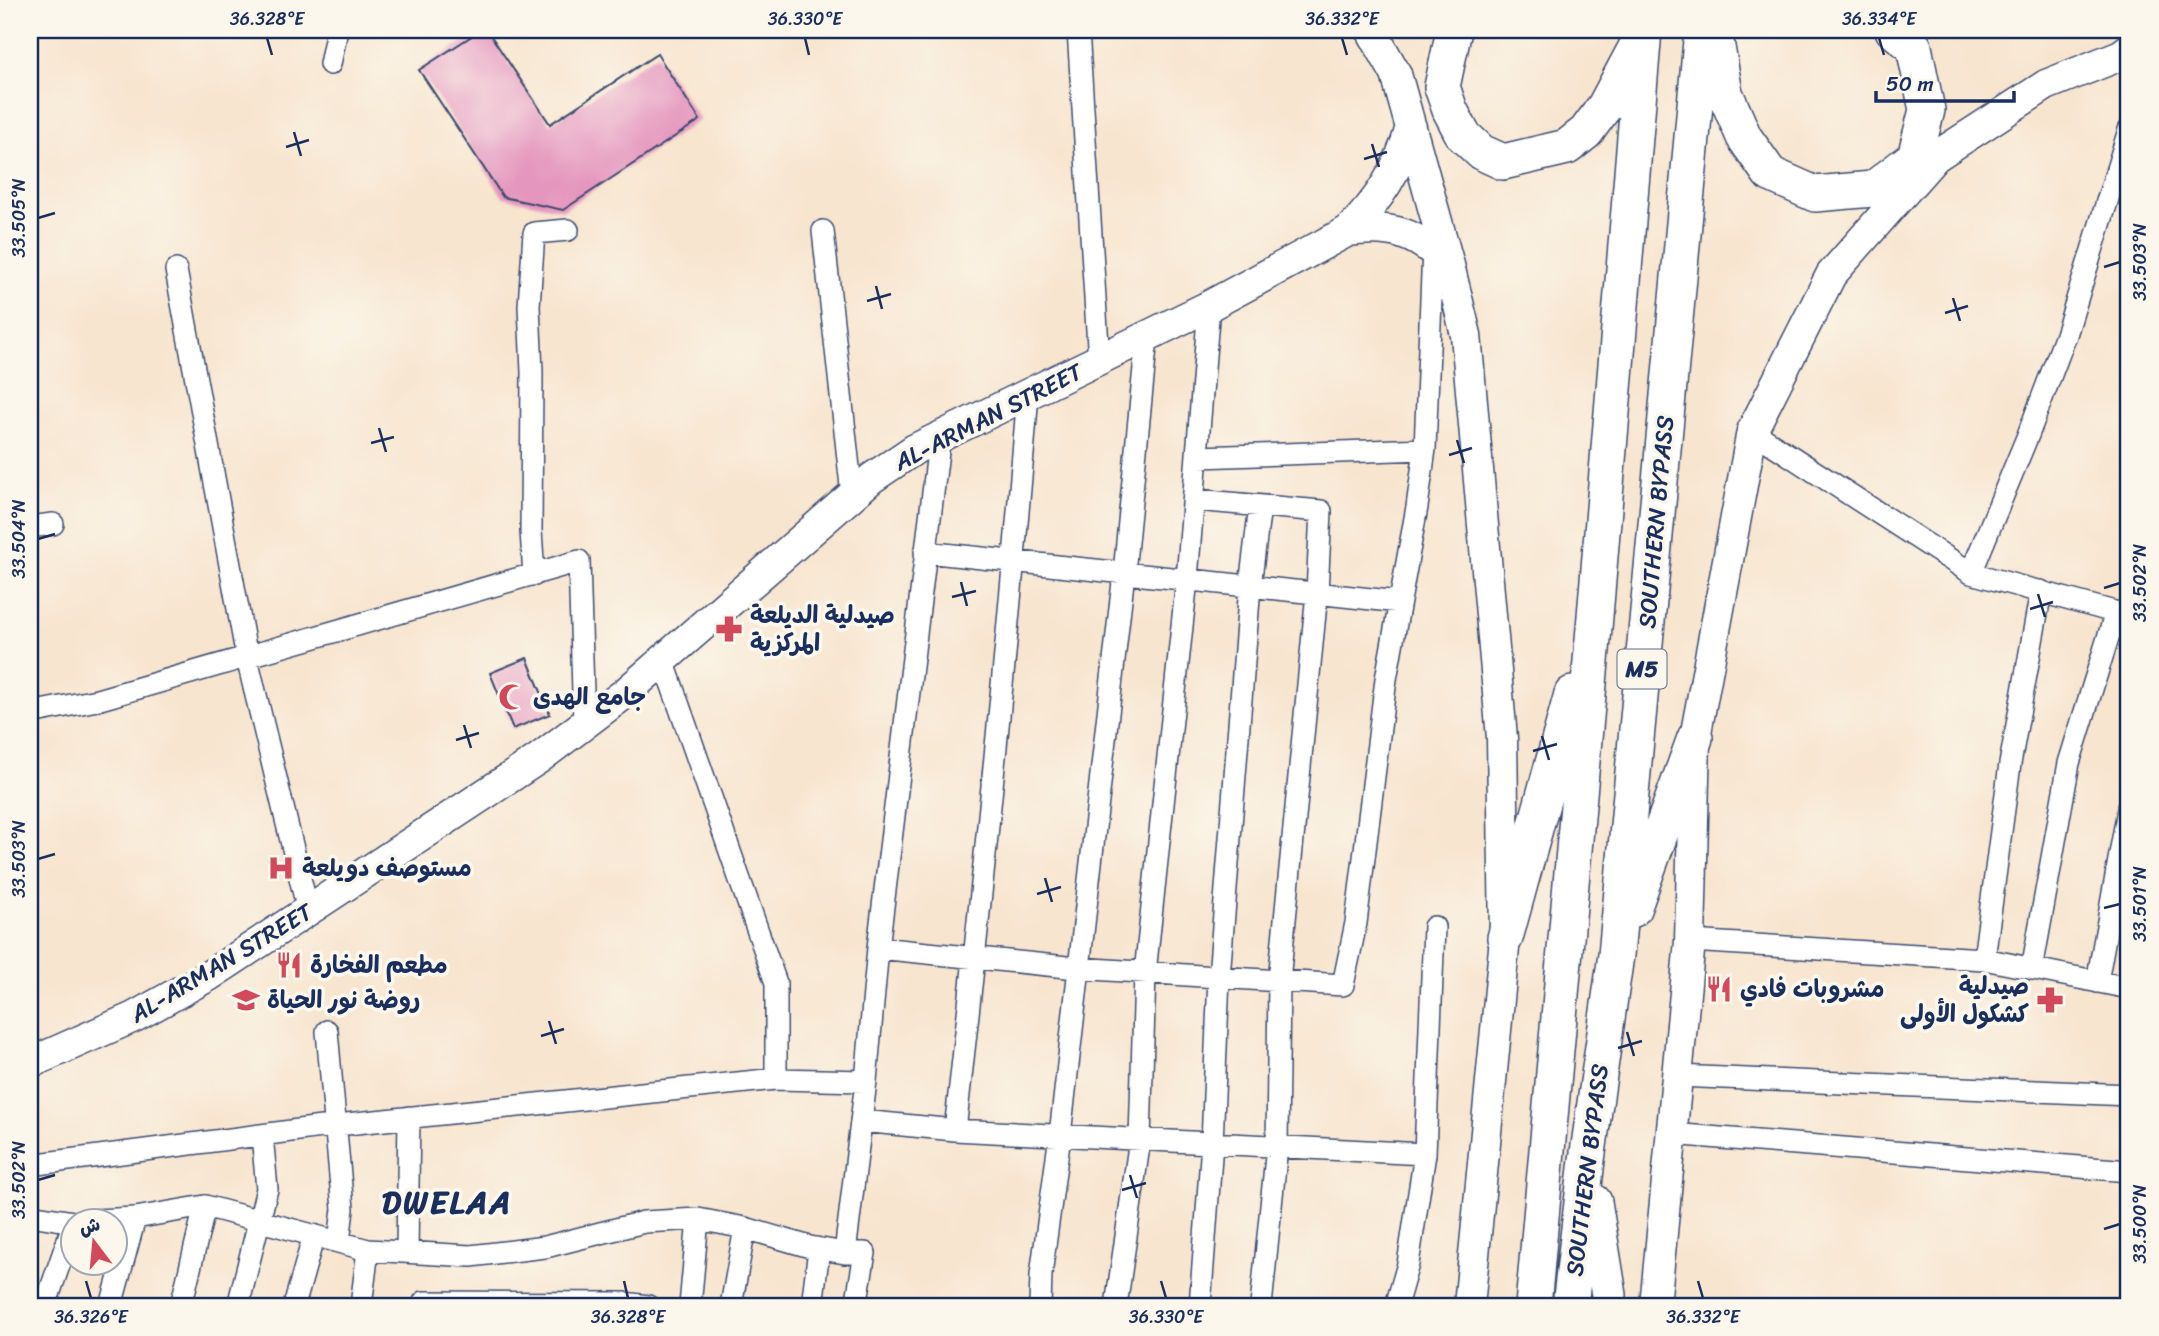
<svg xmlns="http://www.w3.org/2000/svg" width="2159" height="1336" font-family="Sriracha,'Playpen Sans Arabic',sans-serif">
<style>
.building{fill:#e596be}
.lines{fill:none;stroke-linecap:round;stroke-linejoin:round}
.minor-casing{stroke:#3c4a6f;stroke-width:24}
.secondary-casing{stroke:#3c4a6f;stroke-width:33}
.trunk-casing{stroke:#3c4a6f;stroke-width:38}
.minor{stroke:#fff;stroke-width:21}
.secondary{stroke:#fff;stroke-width:30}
.trunk{stroke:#fff;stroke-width:35}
.ticks{fill:none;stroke:#1b2f5e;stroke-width:2.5}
.labels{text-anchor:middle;stroke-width:7;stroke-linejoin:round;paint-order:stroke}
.shield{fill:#fbf7ec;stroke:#5e6b89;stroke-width:2}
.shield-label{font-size:23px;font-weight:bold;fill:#1b2f5e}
.street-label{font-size:24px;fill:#1b2f5e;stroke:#fbf7ec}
.poi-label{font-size:24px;font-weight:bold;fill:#1b2f5e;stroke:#fbf7ec;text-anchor:start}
.district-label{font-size:32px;font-weight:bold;letter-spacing:2px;fill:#1b2f5e;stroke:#fbf7ec}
.neatline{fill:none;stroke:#1b2f5e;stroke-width:2.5}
.ticks-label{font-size:18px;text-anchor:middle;fill:#1b2f5e}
</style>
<rect width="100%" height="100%" fill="#fbf7ec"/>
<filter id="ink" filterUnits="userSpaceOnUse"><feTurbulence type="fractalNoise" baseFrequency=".0143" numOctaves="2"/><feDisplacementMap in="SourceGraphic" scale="14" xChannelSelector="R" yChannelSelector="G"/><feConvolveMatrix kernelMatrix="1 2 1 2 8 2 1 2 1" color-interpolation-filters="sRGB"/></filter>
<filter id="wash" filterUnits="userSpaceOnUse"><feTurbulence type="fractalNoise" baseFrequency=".00686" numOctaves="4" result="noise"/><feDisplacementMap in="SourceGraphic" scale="28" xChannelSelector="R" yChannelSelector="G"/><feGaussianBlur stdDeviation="1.57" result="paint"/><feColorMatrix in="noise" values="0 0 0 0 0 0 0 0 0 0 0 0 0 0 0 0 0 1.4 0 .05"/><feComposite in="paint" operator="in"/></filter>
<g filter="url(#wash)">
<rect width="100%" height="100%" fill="#f7e5cf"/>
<g id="blocks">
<path class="building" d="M 481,30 L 487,30 L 550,124 L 657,54 L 700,120 L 563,210 L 503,197 L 419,70 Z
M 527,658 L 550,714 L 513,729 L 490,673 Z"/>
</g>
</g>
<g filter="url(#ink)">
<use href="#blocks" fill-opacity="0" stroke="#3c4a6f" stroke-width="2"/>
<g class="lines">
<g class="minor-casing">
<path id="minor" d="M 1078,30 L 1099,361
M 330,64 L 337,30
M 823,231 L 852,495
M 176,270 L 247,658 L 308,911
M 1752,431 L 1971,573 L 2129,616
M 1199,457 L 1425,449
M 1195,500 L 1321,511 L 1317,593 L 1279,981 L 1277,1146 L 1261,1306
M 30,527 L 53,524
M 925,552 L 1400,602
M 1971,573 L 2028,435 L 2066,335 L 2129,130
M 534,575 L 531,531 L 532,372 L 529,306 L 534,233 L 568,230
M 663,660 L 776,983 L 776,1079
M 30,713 L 97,700 L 579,561 L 584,725
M 1690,941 L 1984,959 L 2129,988
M 878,948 L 1077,968 L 1343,985 L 1356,923 L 1386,679 L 1417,507 L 1425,449 L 1433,249
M 1984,959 L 2010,764 L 2041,591
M 2032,969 L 2069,763 L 2116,612
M 2097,982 L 2129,804
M 327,1031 L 343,1209 L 339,1242
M 1677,1076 L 2129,1095
M 861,1121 L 955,1130 L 1425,1154
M 955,1130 C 983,885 1008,639 1028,394
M 1671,1134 L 2129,1171
M 30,1165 L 337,1125 L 776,1079 L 866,1081
M 30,1215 L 74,1222
M 96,1220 L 135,1218 L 205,1206 L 368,1250 L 471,1256 L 545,1247 L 644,1222 L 698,1219 L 745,1228 L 810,1247 L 845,1253 L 865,1253 L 856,1306
M 407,1252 L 409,1117
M 845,1253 L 866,1081 L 878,948 L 940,435
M 424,1302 L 624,1303 L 648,1306
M 45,1306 L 74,1222
M 111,1306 L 135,1218
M 181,1306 L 205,1206
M 238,1306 L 267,1189 L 262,1135
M 294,1306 L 314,1235
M 361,1306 L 368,1250
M 690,1306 L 698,1219
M 731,1306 L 745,1228
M 812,1306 L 819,1249
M 1040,1306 L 1041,1275 L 1060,1135 L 1124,573 L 1147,337
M 1116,1306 L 1140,1139 L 1145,973 L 1187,579 L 1209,306
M 1200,1306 L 1212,1143 L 1219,977 L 1250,586 L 1260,506
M 1396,1306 L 1408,1264 L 1425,1154 L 1434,927"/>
</g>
<g class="secondary-casing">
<path id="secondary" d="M 1371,30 L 1396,74 L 1449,265 L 1466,335 L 1502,738 L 1505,938 L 1469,1306
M 1348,231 C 1392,225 1417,233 1449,265
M 30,1063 L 134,1017 L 210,975 L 538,759 L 624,694 L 872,478 L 915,449 L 1209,306 L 1348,231 C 1379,201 1399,169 1411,127
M 1655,1306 L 1690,941 L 1695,738 L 1752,431 L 1831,275 L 1935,157 L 2046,85 L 2121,55 L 2129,49"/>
</g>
<g class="trunk-casing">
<path id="trunk" d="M 1454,30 L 1442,87 L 1450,110 L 1463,135 L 1481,152 L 1503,162 L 1567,147 L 1586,132 L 1605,106 L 1638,44
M 1714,30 L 1725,93 L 1744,137 L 1770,174 L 1815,194 L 1873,189 L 1915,157 L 1927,110 L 1914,47 L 1893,30
M 1633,909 L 1695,738
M 1505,938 L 1572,694
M 1594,1202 L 1609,1295 L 1608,1306
M 1533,1306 L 1594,628 L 1644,30
M 1570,1306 L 1587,1160 L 1616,955 L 1702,30"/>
</g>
<use href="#minor" class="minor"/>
<use href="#secondary" class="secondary"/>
<use href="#trunk" class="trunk"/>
</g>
</g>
<path class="ticks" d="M 267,38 L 272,55M 805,38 L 809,55M 1342,38 L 1347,55M 1879,38 L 1884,55M 294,132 L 301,156M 1372,144 L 1379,167M 286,147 L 309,140M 1364,159 L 1387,152M 38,218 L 55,213M 2104,267 L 2120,262M 876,286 L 882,309M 1953,298 L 1960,321M 867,301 L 891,294M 1945,313 L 1968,306M 379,428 L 386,452M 1457,440 L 1464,463M 371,443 L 394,437M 1449,455 L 1472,448M 38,539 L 55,534M 961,582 L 967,606M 2104,588 L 2120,583M 2038,594 L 2045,617M 952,597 L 976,591M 2030,609 L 2053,602M 464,725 L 471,748M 1542,736 L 1549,760M 456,740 L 479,733M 1533,751 L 1557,744M 38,859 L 55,854M 1045,878 L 1052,902M 1037,894 L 1061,887M 2104,908 L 2120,904M 549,1021 L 556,1044M 1627,1032 L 1634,1056M 541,1036 L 564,1029M 1618,1048 L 1642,1041M 1130,1175 L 1137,1198M 38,1180 L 55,1175M 1122,1190 L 1146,1183M 2104,1229 L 2120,1224M 86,1281 L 91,1298M 624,1281 L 628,1298M 1161,1281 L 1166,1298M 1698,1281 L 1703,1298"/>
<defs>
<g id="pharmacy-bare" transform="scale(2.1)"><path d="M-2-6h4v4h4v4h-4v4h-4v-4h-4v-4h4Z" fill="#d1495b" stroke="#fbf7ec" stroke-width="2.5" paint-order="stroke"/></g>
<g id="mosque-bare" transform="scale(2.1)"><path d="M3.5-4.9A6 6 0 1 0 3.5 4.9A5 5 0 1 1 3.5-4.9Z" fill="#d1495b" stroke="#fbf7ec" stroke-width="2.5" paint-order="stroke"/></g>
<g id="hospital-bare" transform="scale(2.1)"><path d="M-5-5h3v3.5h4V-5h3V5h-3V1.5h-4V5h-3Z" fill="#d1495b" stroke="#fbf7ec" stroke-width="2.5" paint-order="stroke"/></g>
<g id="restaurant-bare" transform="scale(2.1)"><path d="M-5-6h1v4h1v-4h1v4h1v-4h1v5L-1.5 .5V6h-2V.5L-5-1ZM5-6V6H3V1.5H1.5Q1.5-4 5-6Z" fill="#d1495b" stroke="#fbf7ec" stroke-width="2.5" paint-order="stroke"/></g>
<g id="school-bare" transform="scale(2.1)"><path d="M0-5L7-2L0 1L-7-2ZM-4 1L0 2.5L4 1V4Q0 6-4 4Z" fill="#d1495b" stroke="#fbf7ec" stroke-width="2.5" paint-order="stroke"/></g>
</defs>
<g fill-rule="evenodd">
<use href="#pharmacy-bare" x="729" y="629"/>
<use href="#mosque-bare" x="512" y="697"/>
<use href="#hospital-bare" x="281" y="868"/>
<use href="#restaurant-bare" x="289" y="965"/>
<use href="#restaurant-bare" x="1719" y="989"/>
<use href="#school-bare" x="246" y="1000"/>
<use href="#pharmacy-bare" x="2050" y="1000"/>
</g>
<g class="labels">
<rect class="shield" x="1617.5" y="649.5" width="49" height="39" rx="5"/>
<g class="shield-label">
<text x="1642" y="677">M5</text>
</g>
<g class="street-label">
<text transform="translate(988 417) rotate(-27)" y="8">AL-ARMAN STREET</text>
<text transform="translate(1656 522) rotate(-85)" y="8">SOUTHERN BYPASS</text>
<text transform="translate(221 963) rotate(-31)" y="8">AL-ARMAN STREET</text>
<text transform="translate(1587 1170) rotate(-83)" y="8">SOUTHERN BYPASS</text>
</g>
<g class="poi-label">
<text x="750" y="623">صيدلية الديلعة<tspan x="750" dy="28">المركزية</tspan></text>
<text x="533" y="705">جامع الهدى</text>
<text x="302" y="876">مستوصف دويلعة</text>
<text x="310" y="973">مطعم الفخارة</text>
<text x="2029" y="994" text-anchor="end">صيدلية<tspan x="2029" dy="28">كشكول الأولى</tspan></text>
<text x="1740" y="997">مشروبات فادي</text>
<text x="267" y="1008">روضة نور الحياة</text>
</g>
<g class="district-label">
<text x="447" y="1213">DWELAA</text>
</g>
</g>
<rect width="2159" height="1336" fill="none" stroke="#fbf7ec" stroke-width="77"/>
<g transform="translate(94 1242) rotate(344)"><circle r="33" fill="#fbf7ec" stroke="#a1a7b3" stroke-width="2"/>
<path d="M0-5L12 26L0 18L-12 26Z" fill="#d1495b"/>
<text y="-10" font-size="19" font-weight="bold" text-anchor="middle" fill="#1b2f5e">ش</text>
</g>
<path d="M1876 91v10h138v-10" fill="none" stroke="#1b2f5e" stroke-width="3.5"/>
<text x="1886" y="91" font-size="21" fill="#1b2f5e" stroke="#fbf7ec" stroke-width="5" paint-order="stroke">50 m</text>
<rect x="38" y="38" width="2082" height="1260" class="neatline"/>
<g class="ticks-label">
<text x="267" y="25">36.328°E</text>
<text x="805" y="25">36.330°E</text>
<text x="1342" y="25">36.332°E</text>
<text x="1879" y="25">36.334°E</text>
<text transform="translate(19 218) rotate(-90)" y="6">33.505°N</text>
<text transform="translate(2140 262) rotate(-90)" y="6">33.503°N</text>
<text transform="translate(19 539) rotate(-90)" y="6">33.504°N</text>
<text transform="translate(2140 583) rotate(-90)" y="6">33.502°N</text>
<text transform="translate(19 859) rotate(-90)" y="6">33.503°N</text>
<text transform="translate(2140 904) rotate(-90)" y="6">33.501°N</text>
<text transform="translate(19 1180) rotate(-90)" y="6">33.502°N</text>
<text transform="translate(2140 1224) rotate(-90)" y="6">33.500°N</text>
<text x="91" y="1323">36.326°E</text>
<text x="628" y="1323">36.328°E</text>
<text x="1166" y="1323">36.330°E</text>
<text x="1703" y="1323">36.332°E</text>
</g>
</svg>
